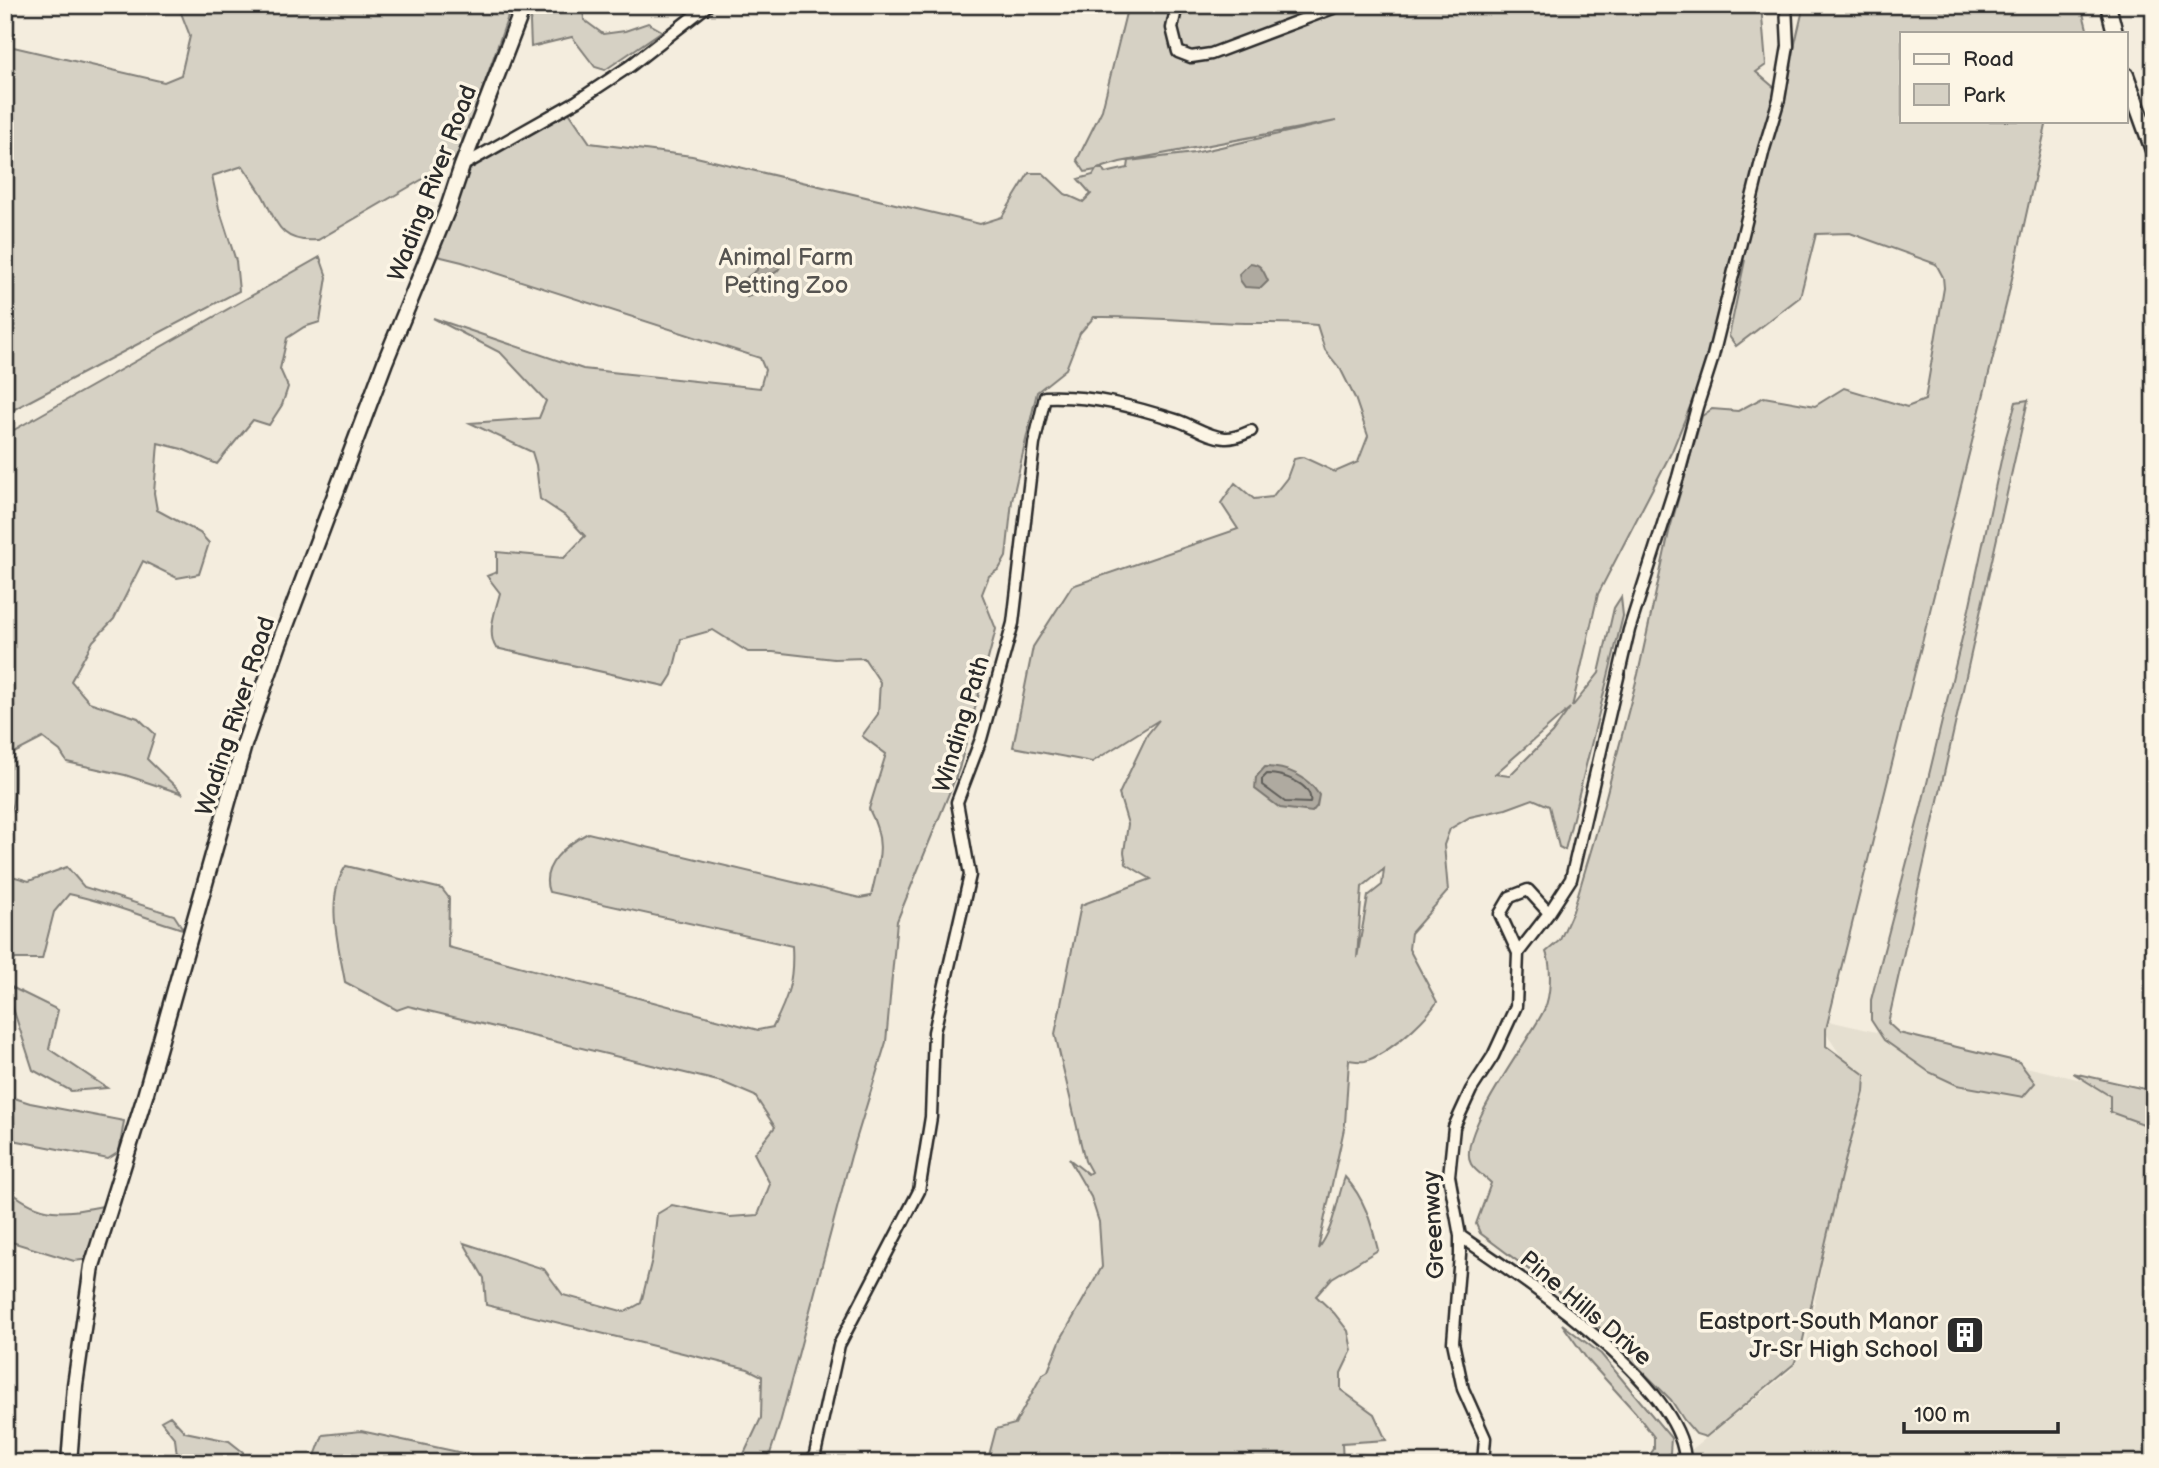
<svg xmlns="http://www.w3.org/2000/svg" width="2159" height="1468" font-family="'Balsamiq Sans',sans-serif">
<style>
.built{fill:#e5dfd0}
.green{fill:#d6d1c4;stroke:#807e78;stroke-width:2;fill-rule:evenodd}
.water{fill:#afaaa0;stroke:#7a7771;stroke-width:2}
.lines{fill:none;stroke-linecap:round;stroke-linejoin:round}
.shore{stroke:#605e5a;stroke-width:2}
.minor-casing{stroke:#2b2b2b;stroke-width:15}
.secondary-casing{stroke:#2b2b2b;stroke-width:19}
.minor{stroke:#fcf5e5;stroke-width:10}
.secondary{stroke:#fcf5e5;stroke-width:14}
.labels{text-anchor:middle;stroke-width:7;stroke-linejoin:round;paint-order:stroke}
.street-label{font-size:24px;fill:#2b2b2b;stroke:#fcf5e5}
.park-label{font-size:24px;fill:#565451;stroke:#fcf5e5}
.poi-label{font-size:24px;fill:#2b2b2b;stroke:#fcf5e5;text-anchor:end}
</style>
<rect width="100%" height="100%" fill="#f4edde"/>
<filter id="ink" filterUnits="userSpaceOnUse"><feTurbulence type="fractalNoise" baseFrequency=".0143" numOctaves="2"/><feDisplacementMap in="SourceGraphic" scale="14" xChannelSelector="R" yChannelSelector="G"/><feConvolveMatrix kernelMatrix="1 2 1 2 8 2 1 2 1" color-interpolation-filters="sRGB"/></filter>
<g filter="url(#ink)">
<path class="built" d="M 1816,1018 L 2154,1097 L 2154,1463 L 1675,1463 L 1791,1370 L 1806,1346 L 1858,1082 Z"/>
<path class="green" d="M 178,5 L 512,5 L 460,153 L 452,162 L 318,240 C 283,243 278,227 264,198 C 258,187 250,177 243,166 L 212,176 L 219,208 L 236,261 L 239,291 L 5,414 L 5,45 L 164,82 L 181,75 L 190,36 Z
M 535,5 L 583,5 L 584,20 L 603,34 L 625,31 L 648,23 L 662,31 L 605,70 L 595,67 L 572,37 L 531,47 L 530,22 Z
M 1128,5 L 1761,5 L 1766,65 L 1756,72 L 1783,95 L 1804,5 L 2081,5 L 2088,33 L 1902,33 L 1902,121 L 2047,121 L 2007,301 L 1826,1029 L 1826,1046 L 1865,1075 L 1864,1092 L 1841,1176 L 1802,1344 L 1794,1364 L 1706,1437 L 1696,1434 L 1684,1420 L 1671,1400 L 1580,1308 L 1480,1233 L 1476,1224 L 1491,1183 C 1485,1177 1475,1171 1471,1164 C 1455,1135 1531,1039 1544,1010 C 1551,996 1552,966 1546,952 L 1560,940 L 1573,911 L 1598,827 L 1638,674 L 1669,532 L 1702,416 L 1712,409 L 1738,411 L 1764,397 L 1815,406 L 1844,388 L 1907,407 L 1925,400 L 1944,288 L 1943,277 L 1936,264 L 1850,233 L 1816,234 L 1800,297 L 1736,346 L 1729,336 L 1745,260 L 1709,360 L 1672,451 L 1598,594 L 1572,707 L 1599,673 L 1614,608 L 1621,597 L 1623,616 L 1565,850 L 1559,847 L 1549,806 L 1533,799 L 1506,809 L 1470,817 L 1450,829 L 1444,845 L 1448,891 L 1411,933 L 1409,949 L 1437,1002 C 1424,1022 1388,1054 1365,1061 C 1360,1062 1355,1061 1349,1060 L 1345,1124 L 1318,1249 C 1334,1229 1336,1202 1345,1177 C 1365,1199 1371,1222 1378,1250 L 1332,1278 L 1316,1296 L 1334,1313 L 1348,1331 L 1352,1350 L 1341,1373 L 1341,1390 L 1374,1414 L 1386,1440 L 1342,1443 L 1343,1463 L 1241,1463 L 1240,1458 L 1239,1463 L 987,1463 L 996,1429 L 1015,1424 L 1042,1375 L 1048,1371 L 1061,1339 L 1102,1267 L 1099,1222 L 1091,1197 L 1069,1159 L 1088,1174 L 1091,1172 L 1085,1161 L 1055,1034 L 1081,905 L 1151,879 L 1126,864 L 1124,852 L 1128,824 L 1119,794 L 1147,735 L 1159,720 L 1092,762 L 1013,747 L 1033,647 L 1072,586 L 1238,529 L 1221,503 L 1235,483 L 1254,499 L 1272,497 L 1287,478 L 1294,459 L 1303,457 L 1335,472 L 1358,462 L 1368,436 L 1355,398 L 1341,370 L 1325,350 L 1317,325 C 1291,322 1272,323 1246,323 C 1195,322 1145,316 1094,317 L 1080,333 L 1066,369 L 1037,392 L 1012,501 L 1006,557 L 999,569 L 989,576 L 982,594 L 996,629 L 959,769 L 897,921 L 886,1042 L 851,1156 L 780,1423 L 767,1463 L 695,1463 L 743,1456 L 761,1418 L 762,1376 L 748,1369 L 486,1305 L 484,1278 L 464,1243 L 544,1269 L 563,1295 L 625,1312 L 641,1303 L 652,1259 L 657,1214 L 672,1205 L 730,1217 L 758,1215 L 770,1184 L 754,1153 L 775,1127 L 755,1096 L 722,1082 L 408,1006 L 397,1010 L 345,982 C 339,946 324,899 346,866 L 442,889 L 449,898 L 448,947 L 758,1030 L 773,1027 C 788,997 794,981 792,946 L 549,892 C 539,866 567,844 588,833 L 860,898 L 871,896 C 879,860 887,844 869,809 L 886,754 L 862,736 L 878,714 L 880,682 L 864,658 L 834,659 L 773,652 L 748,652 L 713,630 L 681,639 L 672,675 L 665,686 L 496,648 C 486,633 496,609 500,593 L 487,576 L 497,572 L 497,552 L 564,558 L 585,536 L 567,517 L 540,499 L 536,465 L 532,452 L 470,423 L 539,418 L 546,401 L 501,353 L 433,318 L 583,369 L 760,388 L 765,370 L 760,358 L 462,262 L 429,254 L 461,167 L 566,108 L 590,143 L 692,156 L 980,224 L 1002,217 L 1029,173 L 1043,173 L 1065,194 L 1083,202 L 1091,194 L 1078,179 L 1093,175 L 1096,170 L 1085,172 L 1077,160 L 1102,110 ZM 1336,121 L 1194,153 L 1129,161 L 1128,168 L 1105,173 L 1103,169 L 1097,169 L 1120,162 ZM 1570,708 L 1552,733 L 1509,776 L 1495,774 ZM 1384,869 L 1382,885 L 1368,896 L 1357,958 L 1362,887 Z
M 320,257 L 327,277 L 320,322 L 304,327 L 287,338 L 280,369 L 288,387 L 282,405 L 269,425 L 253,420 L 217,464 L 182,449 L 158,443 L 154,493 L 157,510 L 200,533 L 209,543 L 199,574 L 177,578 L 143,561 L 114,619 L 93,641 L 71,681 L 89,702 L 138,718 L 155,734 L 147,759 L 183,794 L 125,775 L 67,762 L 60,751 L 43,738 L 14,753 C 14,770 18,808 5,821 L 5,435 Z
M 2028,400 L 1888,1023 L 1899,1033 L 2019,1062 L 2035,1083 L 2023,1097 L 1957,1085 L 1929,1072 L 1884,1040 L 1871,1020 L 1871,1000 L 1921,808 L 1969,609 L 2006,437 L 2016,402 Z
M 67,867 L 84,887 L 174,915 L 183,929 C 145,918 108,902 69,894 L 54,912 L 42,959 L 16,959 L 5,963 L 5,874 L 29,881 Z
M 5,984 L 58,1010 L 49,1049 L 107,1088 L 71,1091 L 33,1070 L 10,999 L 5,998 Z
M 2073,1073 L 2154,1091 L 2154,1126 L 2149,1126 L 2110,1112 L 2110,1096 Z
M 5,1095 L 30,1103 L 124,1121 L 119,1152 L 108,1159 L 13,1140 L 10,1159 L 10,1191 C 43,1218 64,1213 103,1206 L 89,1259 L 74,1261 L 5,1240 Z
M 1562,1324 L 1601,1354 L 1671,1438 L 1670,1453 L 1659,1463 L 1644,1463 L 1654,1449 L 1654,1437 L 1635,1412 L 1587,1359 Z
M 170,1416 L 185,1432 L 229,1441 L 243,1452 L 244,1463 L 178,1463 L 175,1439 L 161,1421 Z
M 361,1431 L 509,1463 L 306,1463 L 315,1456 L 323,1435 Z"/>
<path class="water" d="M 765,252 L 772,252 L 782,259 C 781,271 776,273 766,277 L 758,292 L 747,297 L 740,292 L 742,281 L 757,270 L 757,263 Z
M 1250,263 C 1262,264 1263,271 1268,281 L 1261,288 L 1245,287 L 1240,280 L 1239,274 Z
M 1265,767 C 1287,767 1307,776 1319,795 L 1317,806 L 1312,812 L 1280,808 L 1255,789 L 1256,777 Z"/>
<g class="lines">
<path class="shore" d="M 1267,774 C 1282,774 1314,784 1310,803 L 1285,802 L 1262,785 L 1262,779 Z"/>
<g class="minor-casing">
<path id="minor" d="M 1177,5 L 1172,28 L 1178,52 L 1191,57 L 1211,54 L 1341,5
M 462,166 L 577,101 L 630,66 L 708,5
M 1549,913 L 1571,879 L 1629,630 L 1678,477 L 1697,407 L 1712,360 L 1764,149 L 1779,99 L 1788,46 L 1786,5
M 1460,1236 C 1520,1277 1686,1386 1685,1463
M 813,1463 L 839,1345 L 919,1191 L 931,1117 L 934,1032 L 970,875 L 957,802 L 981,739 L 1013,623 L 1034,444 L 1045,397 C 1092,395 1136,407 1179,421 C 1195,427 1209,437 1225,438 C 1234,439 1244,434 1251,431
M 1483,1463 L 1485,1438 L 1463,1389 L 1453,1342 L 1460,1255 L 1460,1236 L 1449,1176 L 1454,1127 L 1471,1090 L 1493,1056 L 1516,1006 L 1518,953 L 1500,914 L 1510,897 L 1528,890 L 1549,913 L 1518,953"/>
</g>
<g class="secondary-casing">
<path id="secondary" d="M 2108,5 L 2115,33
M 2126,75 L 2154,153
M 69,1463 L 75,1385 L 92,1266 L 145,1096 L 244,745 L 279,644 L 385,362 L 448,208 L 462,166 L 524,5"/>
</g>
<use href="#minor" class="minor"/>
<use href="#secondary" class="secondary"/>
</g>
</g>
<defs>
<g id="building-square" transform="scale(2.0125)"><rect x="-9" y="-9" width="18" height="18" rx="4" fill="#2b2b2b" stroke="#fcf5e5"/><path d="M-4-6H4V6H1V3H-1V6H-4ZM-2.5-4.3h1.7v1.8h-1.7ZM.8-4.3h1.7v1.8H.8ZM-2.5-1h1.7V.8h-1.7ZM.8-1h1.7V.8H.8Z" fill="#fff"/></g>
</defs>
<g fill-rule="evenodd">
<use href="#building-square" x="1965" y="1335"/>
</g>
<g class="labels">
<g class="street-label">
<text transform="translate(432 183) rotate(-69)" y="8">Wading River Road</text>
<text transform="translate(235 716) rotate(-72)" y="8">Wading River Road</text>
<text transform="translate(961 724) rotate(-73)" y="8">Winding Path</text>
<text transform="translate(1433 1225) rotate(-93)" y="8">Greenway</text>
<text transform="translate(1586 1308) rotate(40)" y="8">Pine Hills Drive</text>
</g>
<g class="park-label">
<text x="786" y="265">Animal Farm<tspan x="786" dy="28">Petting Zoo</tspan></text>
</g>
<g class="poi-label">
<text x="1938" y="1329">Eastport-South Manor<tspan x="1938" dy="28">Jr-Sr High School</tspan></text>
</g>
</g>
<rect width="2159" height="1468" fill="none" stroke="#fcf5e5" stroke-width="28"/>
<rect x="14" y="14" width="2131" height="1440" fill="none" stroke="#2b2b2b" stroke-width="2.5" filter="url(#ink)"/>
<rect x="1900" y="32" width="228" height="91" fill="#fcf5e5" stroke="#a8a49b" stroke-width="2"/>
<rect x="1914" y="54" width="35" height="10" fill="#fcf5e5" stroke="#a8a49b" stroke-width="2"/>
<text x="1963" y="66" font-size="21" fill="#2b2b2b">Road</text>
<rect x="1914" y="84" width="35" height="21" fill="#d6d1c4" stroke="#a8a49b" stroke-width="2"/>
<text x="1963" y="102" font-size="21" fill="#2b2b2b">Park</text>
<path d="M1904 1422v10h154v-10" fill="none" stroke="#2b2b2b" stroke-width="3.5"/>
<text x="1914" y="1422" font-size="21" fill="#2b2b2b" stroke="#fcf5e5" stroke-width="5" paint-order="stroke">100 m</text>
</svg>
